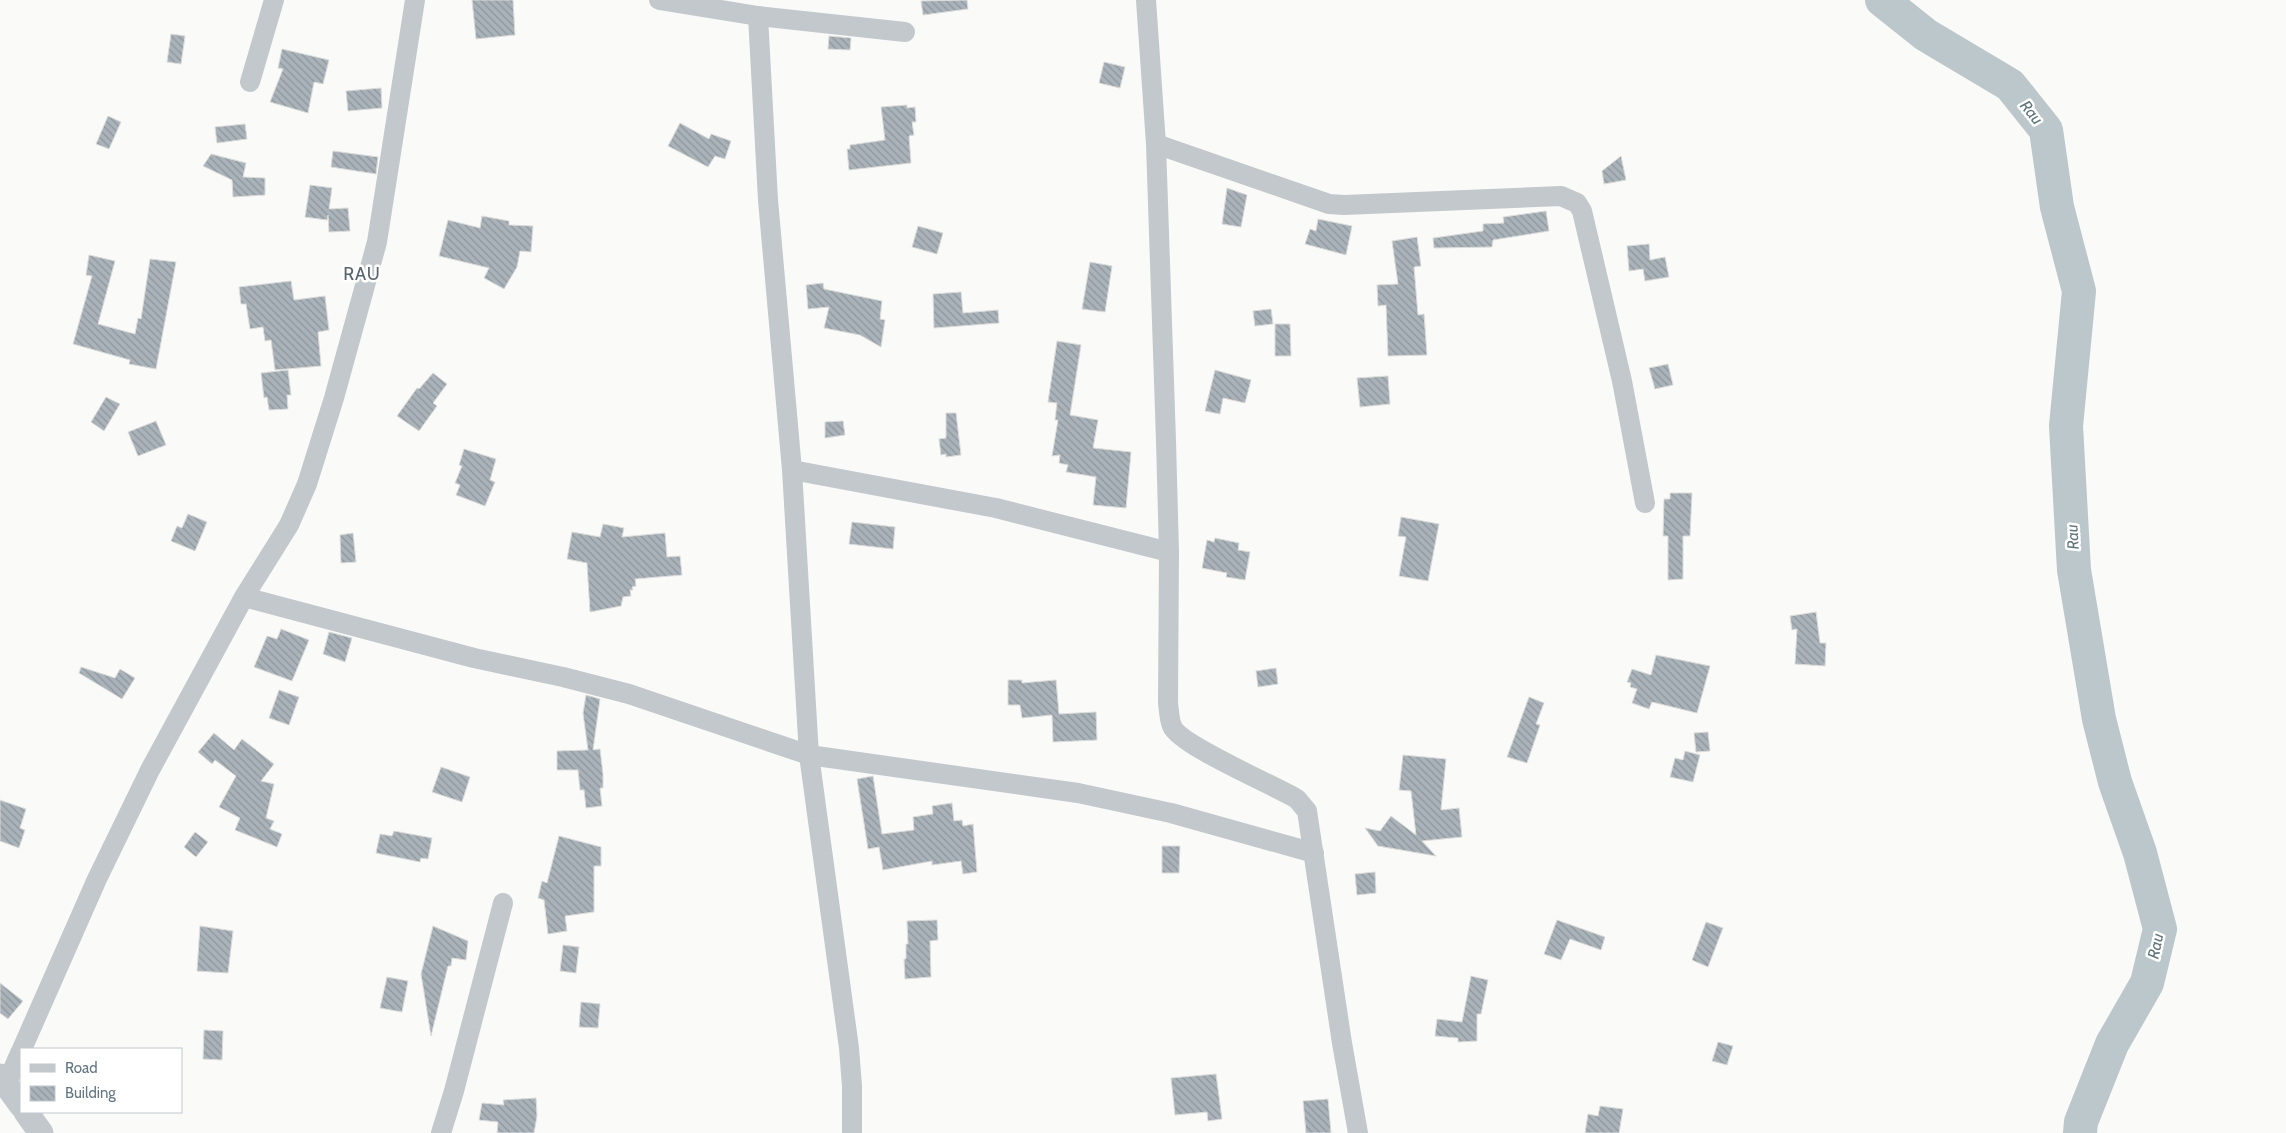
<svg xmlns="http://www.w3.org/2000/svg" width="2286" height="1133" font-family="Cabin,sans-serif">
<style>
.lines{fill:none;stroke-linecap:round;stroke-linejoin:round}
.river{stroke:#bbc7cb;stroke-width:34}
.building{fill:url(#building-back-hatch);stroke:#dcdcda}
.minor{stroke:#c3c8cc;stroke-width:20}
.tertiary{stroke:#c3c8cc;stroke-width:25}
.labels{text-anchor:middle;stroke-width:5;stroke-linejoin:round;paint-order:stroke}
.water-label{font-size:16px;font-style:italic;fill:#60757c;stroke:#fff}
.quarter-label{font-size:18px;letter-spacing:1px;fill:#57646e;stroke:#fff}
</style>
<defs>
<pattern id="building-back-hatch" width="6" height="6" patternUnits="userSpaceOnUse" patternTransform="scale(1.25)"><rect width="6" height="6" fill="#aab3b9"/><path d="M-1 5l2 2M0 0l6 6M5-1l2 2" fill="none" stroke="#8e969c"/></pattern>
</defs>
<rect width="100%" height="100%" fill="#fafaf8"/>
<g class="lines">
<path class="river" d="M 1882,0 L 1926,35 L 2010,85 L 2046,130 L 2057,207 L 2079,291 L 2066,426 L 2074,570 L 2099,719 L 2115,782 L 2140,853 L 2160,929 L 2147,983 L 2112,1044 L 2081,1122 L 2080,1133"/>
</g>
<path class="building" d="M 472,0 L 513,0 L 515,35 L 476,39 Z
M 967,0 L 968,9 L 923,15 L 921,1 Z
M 171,34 L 185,36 L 181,64 L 167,62 Z
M 829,36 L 851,38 L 850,50 L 828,49 Z
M 282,49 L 329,60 L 323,84 L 314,82 L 308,113 L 270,102 L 283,69 L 278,68 Z
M 1104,62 L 1125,67 L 1120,88 L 1099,83 Z
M 381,88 L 382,108 L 348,111 L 346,91 Z
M 907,105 L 907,108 L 915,107 L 916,122 L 912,122 L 914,135 L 909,136 L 911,163 L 849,170 L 847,149 L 850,149 L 850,145 L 885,140 L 881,107 Z
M 108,116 L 121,122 L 109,149 L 96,144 Z
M 680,123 L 709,139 L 711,134 L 731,141 L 725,159 L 715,156 L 708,167 L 668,146 Z
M 245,124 L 247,139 L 217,143 L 215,127 Z
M 333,151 L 378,157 L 376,174 L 331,167 Z
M 211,154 L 246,163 L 243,177 L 265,178 L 265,195 L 233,197 L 232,180 L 203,166 Z
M 1621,156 L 1626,180 L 1604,184 L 1602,171 Z
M 310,185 L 332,188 L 329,209 L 348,208 L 350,231 L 329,232 L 328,215 L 327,220 L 305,217 Z
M 1227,188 L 1247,195 L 1241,227 L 1222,224 Z
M 1546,211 L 1549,231 L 1493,240 L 1492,247 L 1434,248 L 1433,238 L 1483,231 L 1483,224 L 1504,223 L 1503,217 Z
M 482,216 L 509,221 L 509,225 L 533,226 L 531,252 L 520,251 L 517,267 L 504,289 L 484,278 L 489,268 L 439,256 L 448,220 L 480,228 Z
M 1318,219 L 1352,226 L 1346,255 L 1305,244 L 1310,229 L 1316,231 Z
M 918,226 L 943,233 L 937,254 L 912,247 Z
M 1417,237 L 1421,266 L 1414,267 L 1418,315 L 1424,314 L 1427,355 L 1388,356 L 1386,305 L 1378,306 L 1377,285 L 1398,284 L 1392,241 Z
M 1649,244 L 1650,260 L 1665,257 L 1669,277 L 1645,281 L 1643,269 L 1629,271 L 1627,246 Z
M 89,255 L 115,261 L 98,324 L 135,334 L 138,318 L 141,319 L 150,259 L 176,262 L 156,369 L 129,364 L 130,360 L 73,344 L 92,276 L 86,275 Z
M 1090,262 L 1112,266 L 1105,312 L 1082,309 Z
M 291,281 L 294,300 L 325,296 L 329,330 L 318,332 L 321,366 L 275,370 L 271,340 L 265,341 L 263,327 L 250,329 L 246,304 L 241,304 L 239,287 Z
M 823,283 L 824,289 L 882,301 L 880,319 L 885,320 L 881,347 L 860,335 L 824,328 L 829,307 L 808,309 L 806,285 Z
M 961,292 L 963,313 L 998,310 L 999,323 L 934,328 L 933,294 Z
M 1271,309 L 1273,324 L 1255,326 L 1253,311 Z
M 1275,324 L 1290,324 L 1291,356 L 1275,356 Z
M 1057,341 L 1081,345 L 1070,415 L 1098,420 L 1093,448 L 1131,452 L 1126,508 L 1093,505 L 1096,477 L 1066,472 L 1068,465 L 1059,463 L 1060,455 L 1052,456 L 1058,420 L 1055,420 L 1057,403 L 1048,402 Z
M 1668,364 L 1673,385 L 1655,389 L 1649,368 Z
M 288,370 L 291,395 L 287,395 L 288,409 L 269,410 L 267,397 L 264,398 L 261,373 Z
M 1215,370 L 1251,380 L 1245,403 L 1223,398 L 1220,414 L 1205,411 Z
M 433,373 L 447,384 L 433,403 L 437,406 L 419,431 L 397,416 L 417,388 L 419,389 Z
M 1388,376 L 1390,404 L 1360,407 L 1357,378 Z
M 106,397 L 120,404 L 104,431 L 91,422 Z
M 946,413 L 956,413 L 961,455 L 946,457 L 946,454 L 941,455 L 939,439 L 946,438 Z
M 156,421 L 166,445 L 138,456 L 128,432 Z
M 843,421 L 845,435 L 825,438 L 825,422 Z
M 464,449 L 496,459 L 490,480 L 495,482 L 485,506 L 456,495 L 460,485 L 455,483 L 462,466 L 459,465 Z
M 1670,493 L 1692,493 L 1690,536 L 1683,536 L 1683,579 L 1668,580 L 1668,536 L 1663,536 L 1664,499 L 1670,499 Z
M 188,514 L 207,522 L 195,551 L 171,541 L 177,526 L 182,528 Z
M 1401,517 L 1439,524 L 1428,581 L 1399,576 L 1406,537 L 1398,536 Z
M 852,522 L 895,527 L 893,549 L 849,544 Z
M 603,524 L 624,528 L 622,537 L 665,533 L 667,557 L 680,556 L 682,575 L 635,579 L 636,586 L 632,587 L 633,590 L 630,590 L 631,596 L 623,597 L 621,606 L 590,612 L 587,563 L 567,559 L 572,532 L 600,537 Z
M 353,533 L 356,562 L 341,563 L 340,535 Z
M 1215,538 L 1239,543 L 1238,550 L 1250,552 L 1245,580 L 1226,577 L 1227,573 L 1202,568 L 1207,540 L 1214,542 Z
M 1816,612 L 1820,643 L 1826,643 L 1825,666 L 1795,664 L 1797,629 L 1792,630 L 1790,616 Z
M 281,629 L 309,640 L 292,681 L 254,667 L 267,636 L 277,639 Z
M 329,632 L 352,638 L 345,662 L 323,654 Z
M 1656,655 L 1710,666 L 1697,713 L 1652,702 L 1649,709 L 1632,703 L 1637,689 L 1630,687 L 1631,683 L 1627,682 L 1632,669 L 1651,675 Z
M 81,667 L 115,678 L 120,669 L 135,678 L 122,699 L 79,673 Z
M 1276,668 L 1278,684 L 1258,687 L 1256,671 Z
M 1008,680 L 1022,680 L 1022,683 L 1056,680 L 1059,714 L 1096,712 L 1097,740 L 1053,742 L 1052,715 L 1022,718 L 1020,705 L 1008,705 Z
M 279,690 L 299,697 L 289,725 L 269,718 Z
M 586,695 L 600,699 L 593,750 L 600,749 L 603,774 L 603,788 L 600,788 L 602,806 L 586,808 L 584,790 L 580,790 L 578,770 L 557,770 L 557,751 L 588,750 L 583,713 Z
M 1529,697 L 1544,703 L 1536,724 L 1540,725 L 1527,763 L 1507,757 Z
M 1708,732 L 1710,751 L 1696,752 L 1694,733 Z
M 214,733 L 234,750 L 242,739 L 274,764 L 261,781 L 274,784 L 266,818 L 274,821 L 270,829 L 282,834 L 277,847 L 235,830 L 240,818 L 219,807 L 236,776 L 215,760 L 212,764 L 198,752 Z
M 1685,751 L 1700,755 L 1693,782 L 1670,777 L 1675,758 L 1683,760 Z
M 1403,755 L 1446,759 L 1441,810 L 1459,808 L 1462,837 L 1422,841 L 1436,856 L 1378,846 L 1365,828 L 1380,831 L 1391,816 L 1416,835 L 1411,791 L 1399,790 Z
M 441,767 L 470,777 L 462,802 L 432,792 Z
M 873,776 L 882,834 L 914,830 L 913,817 L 933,814 L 932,806 L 952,803 L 954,821 L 962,820 L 963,826 L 973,824 L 977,872 L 963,874 L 961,861 L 932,865 L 932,861 L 883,870 L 879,847 L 868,849 L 857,779 Z
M 0,800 L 26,809 L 20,828 L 25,830 L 19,848 L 0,841 Z
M 394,831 L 432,838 L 428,859 L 421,858 L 420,862 L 376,853 L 380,834 L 392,836 Z
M 195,832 L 208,842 L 196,857 L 184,847 Z
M 559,836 L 601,847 L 601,866 L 594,866 L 594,912 L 565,916 L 567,931 L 548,934 L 544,900 L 538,898 L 542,881 L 547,883 Z
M 1162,846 L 1180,846 L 1179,873 L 1162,873 Z
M 1375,872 L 1376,893 L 1357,895 L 1355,874 Z
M 937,920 L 938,940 L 930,941 L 931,977 L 905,979 L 904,959 L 906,959 L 906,944 L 908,944 L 907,921 Z
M 1557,920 L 1605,937 L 1601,950 L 1570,939 L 1561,960 L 1544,954 Z
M 1706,922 L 1723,928 L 1708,967 L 1692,960 Z
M 200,926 L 233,931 L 228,973 L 197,971 Z
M 433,926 L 468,941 L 466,960 L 452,958 L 451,966 L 448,966 L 431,1036 L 421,974 Z
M 563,945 L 579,947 L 576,973 L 560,971 Z
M 1471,976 L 1488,980 L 1481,1014 L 1477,1014 L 1477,1041 L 1458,1042 L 1458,1038 L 1435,1036 L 1437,1019 L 1462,1022 Z
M 387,977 L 408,981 L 402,1012 L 380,1008 Z
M 0,983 L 23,1001 L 8,1019 L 0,1013 Z
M 581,1002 L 600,1004 L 598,1028 L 579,1027 Z
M 204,1030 L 223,1031 L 222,1060 L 203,1059 Z
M 1718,1042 L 1733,1046 L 1727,1065 L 1712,1061 Z
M 1216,1074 L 1222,1119 L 1208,1121 L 1207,1112 L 1175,1115 L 1171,1078 Z
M 536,1098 L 537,1116 L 534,1133 L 497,1133 L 498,1122 L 479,1120 L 482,1103 L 504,1105 L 503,1100 Z
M 1328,1099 L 1331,1133 L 1306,1133 L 1303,1101 Z
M 1600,1106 L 1623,1109 L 1619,1133 L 1585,1133 L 1588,1114 L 1598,1116 Z"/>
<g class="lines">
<path class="minor" d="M 659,0 L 758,16 L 905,32
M 1146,0 L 1156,144 L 1166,441 L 1169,552 L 1168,703 C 1169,710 1169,719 1172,726 C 1179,745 1274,785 1297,799 L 1307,811 L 1342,1043 L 1358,1133
M 758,16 L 768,200 L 792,470 L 809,755 L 849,1048 L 852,1086 L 852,1133
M 250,82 L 274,0
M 1156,144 L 1329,204 L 1344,205 L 1561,196 L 1577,203 L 1582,211 L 1622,381 L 1645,503
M 792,470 L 996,508 L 1169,552
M 244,597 L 474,658 L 563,677 L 629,694 L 809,755 L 1078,793 L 1171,813 L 1314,853
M 22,1049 L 97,879 L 150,770 L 244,597 L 289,525 L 307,484 L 334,398 L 377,242 L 415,0
M 6,1085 L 21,1051
M 441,1133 L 454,1091 L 503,903"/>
<path class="tertiary" d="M 0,1076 L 21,1105
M 26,1112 L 41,1133"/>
</g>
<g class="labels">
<g class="water-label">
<text transform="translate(2032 112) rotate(51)" y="6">Rau</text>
<text transform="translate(2072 537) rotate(-93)" y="6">Rau</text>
<text transform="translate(2155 946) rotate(-78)" y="6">Rau</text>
</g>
<g class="quarter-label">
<text x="362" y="280">RAU</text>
</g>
</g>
<rect x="20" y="1048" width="162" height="65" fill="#ffffff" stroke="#c1c8cd"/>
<rect x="30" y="1064" width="25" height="8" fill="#c3c8cc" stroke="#c1c8cd"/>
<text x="65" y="1073" font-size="15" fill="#657683">Road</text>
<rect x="30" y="1086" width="25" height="15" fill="url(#building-back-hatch)" stroke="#c1c8cd"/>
<text x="65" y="1098" font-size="15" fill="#657683">Building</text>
</svg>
